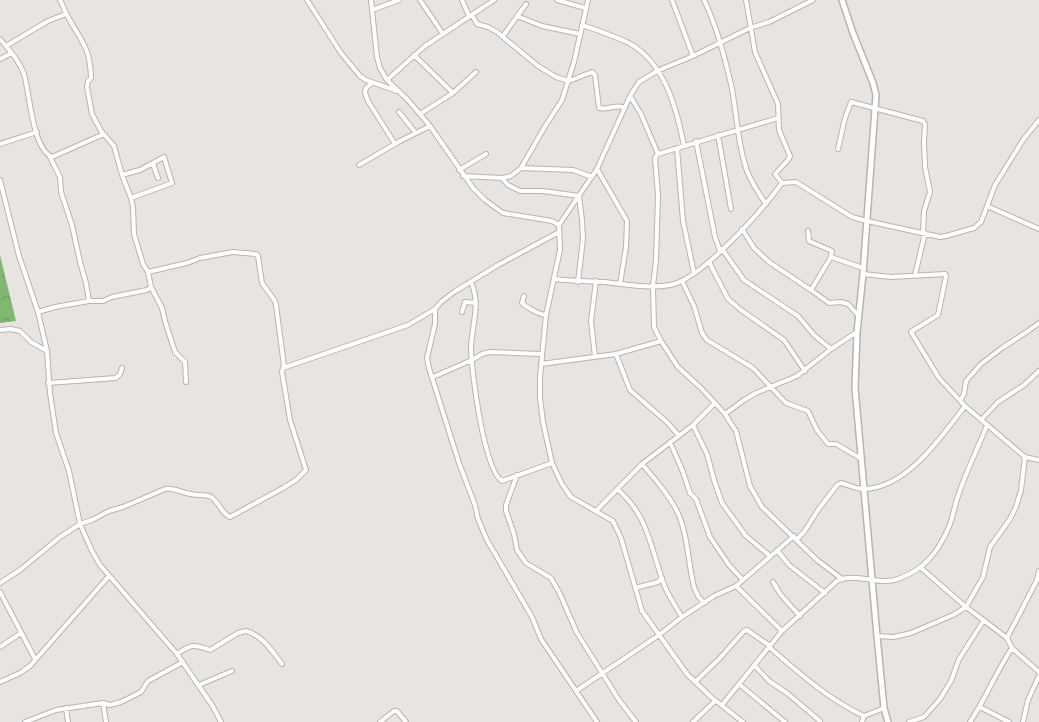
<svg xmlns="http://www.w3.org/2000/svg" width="1039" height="722" font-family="'Noto Serif',serif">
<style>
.forest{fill:url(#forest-crowns)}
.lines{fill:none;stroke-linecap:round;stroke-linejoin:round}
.street-casing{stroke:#b7b4b2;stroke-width:6}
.secondary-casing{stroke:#b7b4b2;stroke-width:8}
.street{stroke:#fff;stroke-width:4}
.secondary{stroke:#fff;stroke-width:5}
</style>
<defs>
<pattern id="forest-crowns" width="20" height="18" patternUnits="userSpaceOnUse" patternTransform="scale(1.25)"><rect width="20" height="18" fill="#82b771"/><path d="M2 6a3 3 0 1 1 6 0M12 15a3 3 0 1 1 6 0" fill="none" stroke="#6f9c61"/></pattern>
</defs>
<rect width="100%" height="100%" fill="#e7e4e1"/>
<path class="forest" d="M 0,255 L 16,321 L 0,323 Z"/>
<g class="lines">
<g class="street-casing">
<path id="street" d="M 307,0 L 341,53 L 360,76 L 366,80 L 397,91
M 371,0 L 377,57 L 380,68 L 387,80 L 408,100 L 430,126 L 473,188 L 485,200 L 503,213 L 552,221 L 559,225 L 560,250 L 546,315 L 540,377 L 540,398 L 543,422 L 552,463 L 562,484 L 571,497 L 613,521 L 621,538 L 642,611 L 687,674 L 711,697 L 743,722
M 420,0 L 443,34
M 462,0 L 469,16
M 557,0 L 585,8
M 672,0 L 693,56
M 704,0 C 717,27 724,55 731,84 C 737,113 737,143 747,171 C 752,183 759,194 766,204
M 746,0 L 755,52 L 778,104 L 779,130 L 790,156 L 788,160 L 775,174 L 782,183
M 372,10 L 399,0
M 472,15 L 477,24 L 488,27 L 497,32 L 538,66 L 556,77 L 569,81 L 592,72 L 595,75 L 599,108 C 607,111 616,103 625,108
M 517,16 L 542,26 L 580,34
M 582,25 C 597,30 614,36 629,43 C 665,63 677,109 684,146
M 503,36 L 526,4
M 0,39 C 9,50 19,60 24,74 C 30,94 32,148 52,157 L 104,134
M 6,46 L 48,21 L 66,14
M 414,55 L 453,93
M 0,59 L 12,53
M 387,80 L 425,46 L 494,0
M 372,83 L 366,88 L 365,93 L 368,101 L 395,144
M 630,96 L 641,114 L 658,154 L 655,158 L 658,196 L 656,260 L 653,286 L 654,327 L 661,341 L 678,367 L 702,389 L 725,414 L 730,422 L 736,431 L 750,486 L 762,507 L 817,560 L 842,579
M 399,112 L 415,132
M 420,114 L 453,93 L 476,72
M 718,135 L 731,209
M 696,141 L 715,237 L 720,251
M 0,144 L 37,132
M 677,148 L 683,221 L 694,273
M 838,149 L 845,118 L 851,102 L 923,121 L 925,124 L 924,142 L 925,167 L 930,192 L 924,211 L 923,233
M 658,154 L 778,118
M 50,157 L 60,177 L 61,192 L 72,225 L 80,262 L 86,283 L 89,301
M 153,164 L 158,178
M 359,165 L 400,141 L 430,126
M 521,168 L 573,170 L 592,177
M 597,169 L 627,221 L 626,247 L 620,284
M 459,170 L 486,154
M 122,175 L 140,170 L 164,157 L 172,183 L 131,198
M 463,176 L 502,178 L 511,176 L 521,168 L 544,128 L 562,100 L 574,62 L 588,0
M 502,178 L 508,185 L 520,191 L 543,191 L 579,196 L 582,220 L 583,239 L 578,282
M 0,180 L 19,256 L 38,312 L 47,351 L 50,393 L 56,433 L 69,471 L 80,524 L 92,551 L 100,565 L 177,654 L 212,705 L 221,722
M 987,206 L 1039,229
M 559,225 L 597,169 L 630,96 L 639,82 L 657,71 L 693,56 L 750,28 L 769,22 L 813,0
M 742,229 L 754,248 L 769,262 L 811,290
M 808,231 L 809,241 L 832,251 L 831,257 L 863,268
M 722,249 L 744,280 L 798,316 L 814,335 L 831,349
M 831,257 L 811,290 L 829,303 L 841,302 L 848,304 L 858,315
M 709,262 L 728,299 L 741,310 L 784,340 L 805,371
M 148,272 L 187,263 L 200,258 L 233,252 L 256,254 L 258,256 L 262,283 L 275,301 L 276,305 L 284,366
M 863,274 L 891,277 L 945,274 L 946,276 L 938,315 L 912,331 L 911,332 L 939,378 L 965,406 L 1025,457 L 1039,460
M 915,275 L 925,233
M 555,279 C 571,281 588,281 604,282 C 625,284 649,289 670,285 C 701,280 763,209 782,183 L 796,182 L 852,217 L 867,221 L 940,237 L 946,236 L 974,228 L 981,222 L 995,185 L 1023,140 L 1039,120
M 682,281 L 694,306 L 702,333 L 707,340 L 753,368 L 786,403 L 808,411 L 817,430 L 828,444 L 836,444 L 860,458
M 471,282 C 481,304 472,324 471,347 C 471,370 484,470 502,481 L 552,463
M 151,287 L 162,308 L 165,321 L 175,352 L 185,362 L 186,382
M 524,296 L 522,303 C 526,307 540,315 546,315
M 435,309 L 435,324 L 427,358 L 429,368 L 459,463 L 475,505 L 478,519 L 487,540 L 532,617 L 541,639 L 597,722
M 38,312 L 55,307 L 89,301 L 103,301 L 112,297 L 147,290 L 151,287 L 148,272 L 143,264 L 134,234 L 133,207 L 131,198 L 122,175 L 114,146 L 101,131 L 92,114 L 87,87 L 88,81 L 91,78 C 90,45 81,42 67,15 C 64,10 63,5 60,0
M 462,312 L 465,302 L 476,303
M 0,330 L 11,329 L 20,331 L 31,342 L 47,351
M 616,354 L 630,390 L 668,423 L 679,436
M 595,357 L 591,321 L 596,281
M 541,364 L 616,354 L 661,341
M 433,377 L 472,360 L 482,354 L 490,352 L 541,354
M 48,383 L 116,378 L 120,374 L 122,368
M 960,401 L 964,394 L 966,381 L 981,364 L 1002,348 L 1028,331 L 1039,323
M 725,414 L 744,400 L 756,393 L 797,376 L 831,349 L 857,332
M 981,420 L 998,402 L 1024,385 L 1039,371
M 693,425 L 707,454 L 714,480 L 722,503 L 746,536 L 770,556
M 670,442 L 683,472 L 690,493 L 696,499 L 710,537 L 729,565 L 743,580
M 642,464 C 655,479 668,494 677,511 C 688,534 688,563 694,587 L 698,596 L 704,603
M 517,475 L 506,505 L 506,511 L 514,534 L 517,550 L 526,563 L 551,578 L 560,594 L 577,633 L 619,700 L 636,722
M 617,489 C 647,514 650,544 662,579 C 666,593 675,605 682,617
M 596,511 L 642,464 L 693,425 L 715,403
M 797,539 L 804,532 L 818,510 L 837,485 L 841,483 C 849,485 856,489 864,489 C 907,488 941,437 965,406
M 777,550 L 789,565 L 825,593
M 921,568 L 966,607 L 1007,638 L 1012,648 L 1039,672
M 773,582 L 781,595 L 800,616
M 0,583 L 20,570 L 60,537 L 80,524 L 92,520 L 109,511 L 123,507 L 165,489 C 174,487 182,493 191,494 C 198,496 205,494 211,497 C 219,502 221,513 230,517 L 283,488 L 296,480 L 306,470 L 290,420 L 282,372 L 283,368 L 408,325 L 435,309 L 441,302 L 454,292 L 498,265 L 559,232
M 736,586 L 782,631
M 635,588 L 658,582 L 662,578
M 0,592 L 35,659
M 877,636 L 894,637 L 911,633 L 953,615 L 966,607 L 983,577 L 990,547 L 1010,519 L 1016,507 L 1021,490 L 1025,457
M 1007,638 L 1037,580 L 1039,571
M 0,647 L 21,633
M 769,647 C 799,673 828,699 864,716
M 177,654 C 191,644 194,644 210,650 L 238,633 L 246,631 C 262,635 272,651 282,664
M 754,665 L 769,681 L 787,693 L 820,721
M 0,682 L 20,673 L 30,666 L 109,576
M 695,682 L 719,659 L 744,631 L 747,630 L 770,646
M 739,684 L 785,722
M 199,685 L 232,671
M 576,691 L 659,635 L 682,617 L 714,596 L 736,586 L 794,536
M 103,703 L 106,722
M 722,705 L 782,631 L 837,581 C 856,572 879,586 898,579 C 923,570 937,554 948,529 C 953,519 954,507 958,496 C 966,472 978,448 987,425
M 980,707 L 1009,722
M 66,708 L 68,722
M 25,722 L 56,710 L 103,703 L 110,705 L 121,702 L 141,692 L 148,681 L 183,662
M 380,722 L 394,711 L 397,711 L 406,722
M 693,722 L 715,701
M 862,722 L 864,716 L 884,708
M 909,722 L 924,717 L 940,699 L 951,681 L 959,659 L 984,620
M 970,722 C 986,698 996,672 1012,648
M 1023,722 L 1028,700 L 1039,676"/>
</g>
<g class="secondary-casing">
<path id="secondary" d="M 842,0 L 853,33 L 873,83 L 876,95 L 863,274 L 857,332 L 855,388 L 877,636 L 884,708 L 888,722"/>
</g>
<use href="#street" class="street"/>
<use href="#secondary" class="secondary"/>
</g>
</svg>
